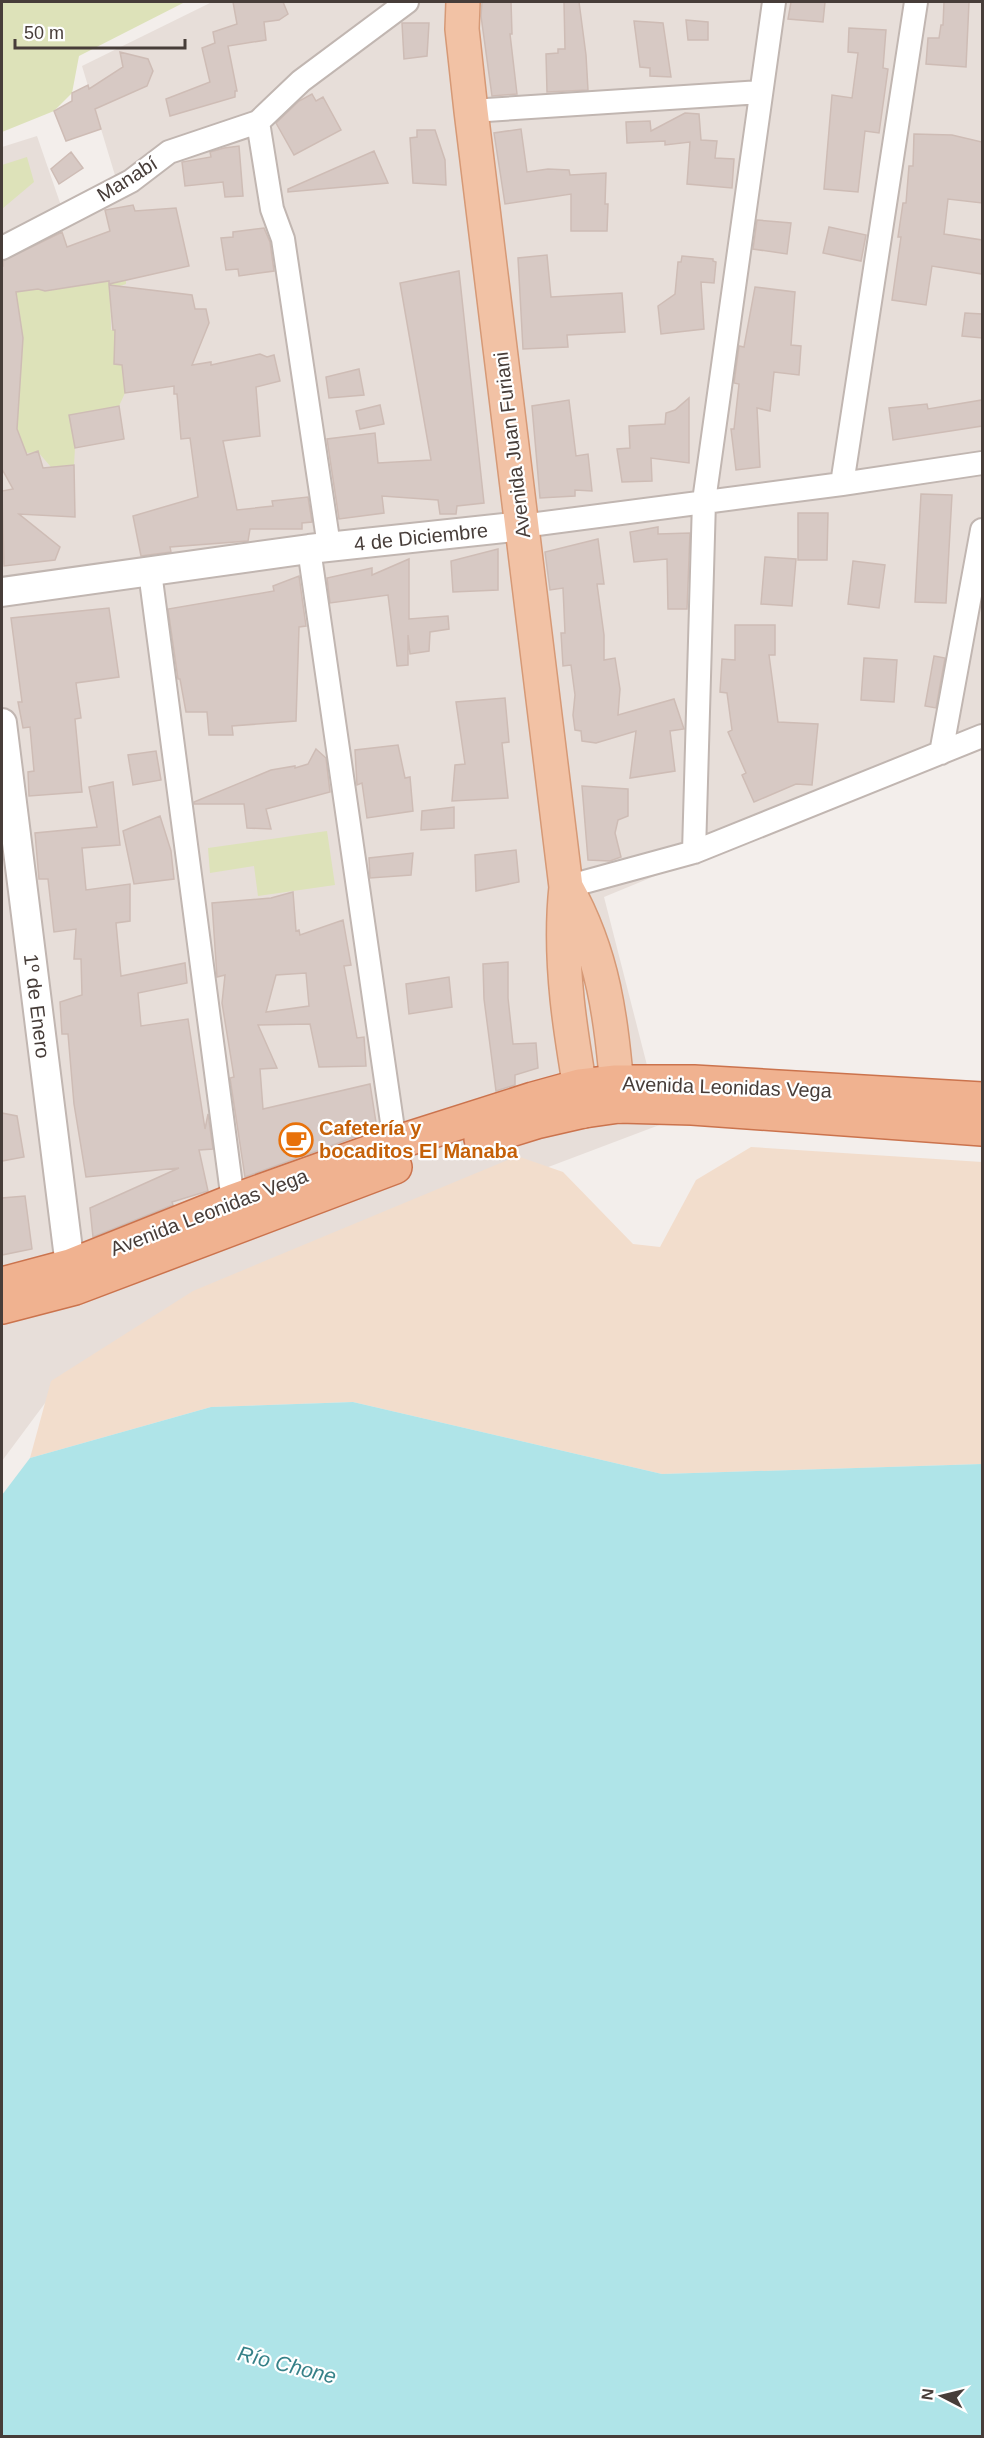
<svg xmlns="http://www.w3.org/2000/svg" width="984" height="2438" font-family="Helvetica,sans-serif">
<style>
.residential{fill:#e7ded9}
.green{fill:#dde2b9}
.sand{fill:#f2ddcc}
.water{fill:#afe4e8}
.building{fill:#d7c9c4;stroke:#cebcb5;stroke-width:1.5;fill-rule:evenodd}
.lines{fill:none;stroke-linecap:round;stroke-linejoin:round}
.minor-casing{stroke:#c1b6b1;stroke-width:26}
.tertiary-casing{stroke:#c1b6b1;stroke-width:32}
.primary-casing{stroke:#d69976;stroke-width:36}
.trunk-casing{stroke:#cb734d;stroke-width:36}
.minor{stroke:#fff;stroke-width:22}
.tertiary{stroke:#fff;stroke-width:28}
.primary{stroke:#f2c2a5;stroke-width:33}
.trunk{stroke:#f0b290;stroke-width:33}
.labels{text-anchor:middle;stroke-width:4.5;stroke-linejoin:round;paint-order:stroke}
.street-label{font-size:20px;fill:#473d39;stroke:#fff}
.food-label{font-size:20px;font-weight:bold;fill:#c56008;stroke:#fff;text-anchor:start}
.water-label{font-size:21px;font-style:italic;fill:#368188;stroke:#fff}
</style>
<rect width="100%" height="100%" fill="#f3eeeb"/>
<path class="residential" d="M 212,2 L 982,2 L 982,741 L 604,897 L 662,1124 L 209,1295 L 54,1391 L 2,1461 L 2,147 L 37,136 L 67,223 L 117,182 L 82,66 Z"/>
<path class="green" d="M 2,2 L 185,2 L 79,56 L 72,93 L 54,111 L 2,132 Z
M 27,157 L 34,182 L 2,209 L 2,165 Z
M 126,274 L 126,284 L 110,289 L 111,330 L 125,330 L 115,343 L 114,363 L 122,365 L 125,393 L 119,406 L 69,415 L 75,448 L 74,465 L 51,467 L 38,452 L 26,453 L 17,429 L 22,334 L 16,291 L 36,288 L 45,291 L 78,286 Z
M 327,831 L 335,885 L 258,896 L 254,866 L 210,873 L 208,848 Z"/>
<path class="sand" d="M 751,1147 L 982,1162 L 982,1464 L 662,1474 L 353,1402 L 211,1407 L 30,1458 L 51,1381 L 193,1291 L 517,1156 L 563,1172 L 633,1244 L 660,1247 L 696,1180 Z"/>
<path class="water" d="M 353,1402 L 662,1474 L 982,1464 L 982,2436 L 2,2436 L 2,1495 L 30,1458 L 211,1407 Z"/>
<path class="building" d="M 233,2 L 283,2 L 288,14 L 279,20 L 264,22 L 266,40 L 228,46 L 237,91 L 235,91 L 235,97 L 170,116 L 166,99 L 210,82 L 202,48 L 215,43 L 213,32 L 237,24 Z
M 482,2 L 511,2 L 512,34 L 510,34 L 517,94 L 492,96 L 481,16 Z
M 564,2 L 579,2 L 586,55 L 588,90 L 547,92 L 546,54 L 558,53 L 558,49 L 565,49 Z
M 791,2 L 825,2 L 823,22 L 788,19 Z
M 944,2 L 969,2 L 966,67 L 926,64 L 928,38 L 939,38 L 941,25 L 943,25 Z
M 686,20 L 708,22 L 708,40 L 688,40 Z
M 634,21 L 663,23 L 671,77 L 650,76 L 650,68 L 640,67 Z
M 402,23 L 429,23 L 427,56 L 404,59 Z
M 849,28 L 886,30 L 883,68 L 888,69 L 879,133 L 865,131 L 858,192 L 824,189 L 832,95 L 852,98 L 858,53 L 848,52 Z
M 120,52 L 148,59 L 153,71 L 147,86 L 95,109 L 101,129 L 66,141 L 54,111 L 72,101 L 72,93 L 88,85 L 89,89 L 123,67 Z
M 312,94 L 316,101 L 323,97 L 341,130 L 294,155 L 276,123 L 299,101 Z
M 685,113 L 699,114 L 701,140 L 717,141 L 715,158 L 734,159 L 732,188 L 687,184 L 690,142 L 665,145 L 665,141 L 627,143 L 626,122 L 650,121 L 651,131 Z
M 521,129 L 527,172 L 548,169 L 569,170 L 570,175 L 606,173 L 605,204 L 608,204 L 607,231 L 571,231 L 571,194 L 505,204 L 494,133 Z
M 417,130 L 435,130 L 445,160 L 446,185 L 413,183 L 410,138 L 417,137 Z
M 914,134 L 952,135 L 982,142 L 982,203 L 948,199 L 944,234 L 982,240 L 982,274 L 932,266 L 926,305 L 892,300 L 901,237 L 898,237 L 903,203 L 906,203 L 909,166 L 913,166 Z
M 239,146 L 243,196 L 225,197 L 223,182 L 185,186 L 182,162 L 211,157 L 210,152 L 224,148 Z
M 374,151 L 388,183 L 288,192 L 288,189 Z
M 71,152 L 83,168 L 59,184 L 51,169 Z
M 133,205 L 135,211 L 176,208 L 189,266 L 109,284 L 109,281 L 45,291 L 38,289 L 16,292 L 23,338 L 17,429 L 27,455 L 38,451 L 43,468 L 74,465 L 75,517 L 19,514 L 60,547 L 55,560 L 4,566 L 2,491 L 13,489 L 2,469 L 2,266 L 3,266 L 3,261 L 62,232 L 67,247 L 110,231 L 105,210 Z
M 757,220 L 791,223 L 787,254 L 753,249 Z
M 829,227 L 866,235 L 861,261 L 823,253 Z
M 264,228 L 270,242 L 274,271 L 239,276 L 238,269 L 226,270 L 221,238 L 233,237 L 233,232 Z
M 547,255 L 551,297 L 622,293 L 625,332 L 567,335 L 568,347 L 523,349 L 518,258 Z
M 682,256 L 713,259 L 713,261 L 716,262 L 714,283 L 701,282 L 704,329 L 661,334 L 658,306 L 675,294 L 678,262 L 681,262 Z
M 459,271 L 484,503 L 457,506 L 456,514 L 440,514 L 438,500 L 382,496 L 384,513 L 339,519 L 327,439 L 375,433 L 378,463 L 431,460 L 400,283 Z
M 109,285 L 192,295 L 195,309 L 206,309 L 209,323 L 192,365 L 211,362 L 211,365 L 260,354 L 267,357 L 274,355 L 280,381 L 256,387 L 260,436 L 223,441 L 237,510 L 273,506 L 272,501 L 308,497 L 312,522 L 302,523 L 302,529 L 250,529 L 248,541 L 170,547 L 171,552 L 141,556 L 133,516 L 198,497 L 190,438 L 181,439 L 177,394 L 174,394 L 174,386 L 125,393 L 122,365 L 114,364 L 115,330 L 113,330 Z
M 755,287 L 795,292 L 791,345 L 801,346 L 799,375 L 774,372 L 770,411 L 757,408 L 760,467 L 736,470 L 731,429 L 734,429 L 739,384 L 734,383 L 739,346 L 744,347 Z
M 965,313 L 982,314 L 982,338 L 962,336 Z
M 359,369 L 364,395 L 329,398 L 326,377 Z
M 689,398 L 689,463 L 651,458 L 652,481 L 622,482 L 617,449 L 630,448 L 629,426 L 665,424 L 666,413 L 675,410 Z
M 569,400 L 576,456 L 588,454 L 592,491 L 575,490 L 575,496 L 540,498 L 532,406 Z
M 982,400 L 982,426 L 893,440 L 889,408 L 927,404 L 928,409 Z
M 380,405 L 384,424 L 360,429 L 356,411 Z
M 119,406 L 124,439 L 75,448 L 69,415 Z
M 921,494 L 952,495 L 946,603 L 915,602 Z
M 798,513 L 828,513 L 827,560 L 798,560 Z
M 658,527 L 658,534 L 690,533 L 687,609 L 668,609 L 667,559 L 634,562 L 630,532 Z
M 598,539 L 604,584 L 597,584 L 604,635 L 604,660 L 615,658 L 620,689 L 618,715 L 674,699 L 684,729 L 670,731 L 675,771 L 630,778 L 636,731 L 596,743 L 582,741 L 581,731 L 575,730 L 573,715 L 575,695 L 571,665 L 563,666 L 561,633 L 565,633 L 563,588 L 550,590 L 545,552 Z
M 498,549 L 498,590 L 453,592 L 451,561 Z
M 765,557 L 796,559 L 792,606 L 761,604 Z
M 409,559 L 409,619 L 448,616 L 449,629 L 430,632 L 429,651 L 410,654 L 408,635 L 408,665 L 397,666 L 388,595 L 330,603 L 327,578 L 372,568 L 372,575 Z
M 853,561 L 885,565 L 879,608 L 848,604 Z
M 299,576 L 306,626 L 299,627 L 296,721 L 232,726 L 233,735 L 209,735 L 207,712 L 186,712 L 180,679 L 178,679 L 168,609 L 274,591 L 273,586 Z
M 109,608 L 119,677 L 76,683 L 81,718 L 75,719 L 82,792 L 29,796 L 28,772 L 34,771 L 30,727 L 23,728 L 18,702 L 22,702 L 11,618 Z
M 735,625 L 775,625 L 775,655 L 769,655 L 778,722 L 818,724 L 812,785 L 796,784 L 754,802 L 742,775 L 746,773 L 728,732 L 732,730 L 727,693 L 720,692 L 722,659 L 735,660 Z
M 934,656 L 945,658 L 936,708 L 925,706 Z
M 864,658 L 897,660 L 894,702 L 861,700 Z
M 505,698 L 509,742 L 502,743 L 508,798 L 452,801 L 455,765 L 465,764 L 456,702 Z
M 398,745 L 405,778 L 410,777 L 413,811 L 367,818 L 362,783 L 357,785 L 355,750 Z
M 316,749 L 326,758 L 330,792 L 266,809 L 271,829 L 247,828 L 244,804 L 194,804 L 194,802 L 271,770 L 295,766 L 295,768 L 308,764 Z
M 156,751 L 161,780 L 133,785 L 128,755 Z
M 113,782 L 120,845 L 82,848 L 86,890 L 130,884 L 130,921 L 116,923 L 121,976 L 185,963 L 187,983 L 138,993 L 141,1026 L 188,1019 L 205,1129 L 208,1114 L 213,1149 L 199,1150 L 208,1191 L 172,1202 L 173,1205 L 93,1237 L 90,1208 L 179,1168 L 86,1177 L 74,1104 L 68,1034 L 62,1034 L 60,1002 L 82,995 L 81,959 L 74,959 L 76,929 L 54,932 L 48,879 L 39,879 L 35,833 L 97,827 L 89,787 Z
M 582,786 L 628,789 L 628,816 L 618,820 L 615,833 L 621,857 L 610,861 L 588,860 Z
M 454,807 L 454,828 L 421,830 L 422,811 Z
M 160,816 L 171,851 L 174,879 L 134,884 L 123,831 Z
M 516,850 L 519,882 L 476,891 L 475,855 Z
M 413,853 L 411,875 L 370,878 L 369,858 Z
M 293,892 L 296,931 L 299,930 L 300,935 L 343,920 L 351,965 L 344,966 L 357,1038 L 364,1037 L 366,1066 L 319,1067 L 310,1024 L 258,1025 L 277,1068 L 260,1069 L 263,1109 L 370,1084 L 377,1129 L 245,1177 L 230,1078 L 234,1077 L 222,1003 L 225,975 L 217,977 L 212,903 L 271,898 ZM 306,973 L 309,1006 L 266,1012 L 276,975 Z
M 508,962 L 508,998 L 513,1044 L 536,1043 L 538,1068 L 515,1075 L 515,1085 L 496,1091 L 484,999 L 483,964 Z
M 449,977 L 452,1007 L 409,1014 L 406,984 Z
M 2,1113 L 17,1116 L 24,1157 L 2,1161 Z
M 25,1196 L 32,1249 L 2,1255 L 2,1198 Z"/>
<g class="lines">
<g class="minor-casing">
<path id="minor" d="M 471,111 L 761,92
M 2,248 L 131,181 L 169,152 L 258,122
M 842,484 L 916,2
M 522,526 L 842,484 L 982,463
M 329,546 L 283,239 L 272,209 L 258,122 L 301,81 L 407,2
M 309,549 L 395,1143
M 150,572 L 233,1201
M 941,753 L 982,530
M 694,852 L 704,501 L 774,2
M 566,887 L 694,852 L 982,736"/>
</g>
<g class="tertiary-casing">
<path id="tertiary" d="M 2,592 L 309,549 L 522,526
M 2,723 L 70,1266 L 75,1286"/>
</g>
<g class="primary-casing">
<path id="primary" d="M 463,2 L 462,29 L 471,111 L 566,887 C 558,962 571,1037 584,1111
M 566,887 C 607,961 611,1024 619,1106"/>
</g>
<g class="trunk-casing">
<path id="trunk" d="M 481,1139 L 536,1122 L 584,1111 L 619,1106 L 692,1108 L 982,1129
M 2,1284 L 70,1266 L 233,1201 L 395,1143 L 533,1099 L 580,1086 L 616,1082 L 694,1082 L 982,1099
M 2,1307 L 75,1288 L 395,1167"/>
</g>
<use href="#minor" class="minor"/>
<use href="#tertiary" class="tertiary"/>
<use href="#primary" class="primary"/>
<use href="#trunk" class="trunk"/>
</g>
<defs>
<g id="cafe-ring" transform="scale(1.725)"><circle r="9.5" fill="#fff" stroke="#e8710a" stroke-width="1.5"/><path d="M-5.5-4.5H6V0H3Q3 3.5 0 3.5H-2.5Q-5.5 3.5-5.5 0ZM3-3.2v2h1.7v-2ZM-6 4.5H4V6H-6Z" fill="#e8710a"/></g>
</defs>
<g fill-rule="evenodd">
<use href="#cafe-ring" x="296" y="1140"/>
</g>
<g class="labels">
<g class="street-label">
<text transform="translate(127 179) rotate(-32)" y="7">Manabí</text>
<text transform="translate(512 445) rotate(-97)" y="7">Avenida Juan Furiani</text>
<text transform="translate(421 537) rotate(-6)" y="7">4 de Diciembre</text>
<text transform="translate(37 1006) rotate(83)" y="7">1º de Enero</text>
<text transform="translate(727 1087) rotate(2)" y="7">Avenida Leonidas Vega</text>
<text transform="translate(209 1212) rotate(-21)" y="7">Avenida Leonidas Vega</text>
</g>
<g class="food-label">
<text x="319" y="1135">Cafetería y<tspan x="319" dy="23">bocaditos El Manaba</tspan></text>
</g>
<g class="water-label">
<text transform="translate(287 2365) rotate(14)" y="7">Río Chone</text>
</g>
</g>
<rect width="984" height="2438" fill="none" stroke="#473d39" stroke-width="6"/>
<g transform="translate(942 2396) rotate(277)" stroke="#ffffff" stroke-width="4.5" paint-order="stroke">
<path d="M0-4.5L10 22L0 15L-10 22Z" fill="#473d39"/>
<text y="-9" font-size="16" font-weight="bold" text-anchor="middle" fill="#473d39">N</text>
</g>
<path d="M15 39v9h170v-9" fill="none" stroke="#473d39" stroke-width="3"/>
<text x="24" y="39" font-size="18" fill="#473d39" stroke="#ffffff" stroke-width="4.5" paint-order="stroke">50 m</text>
</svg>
